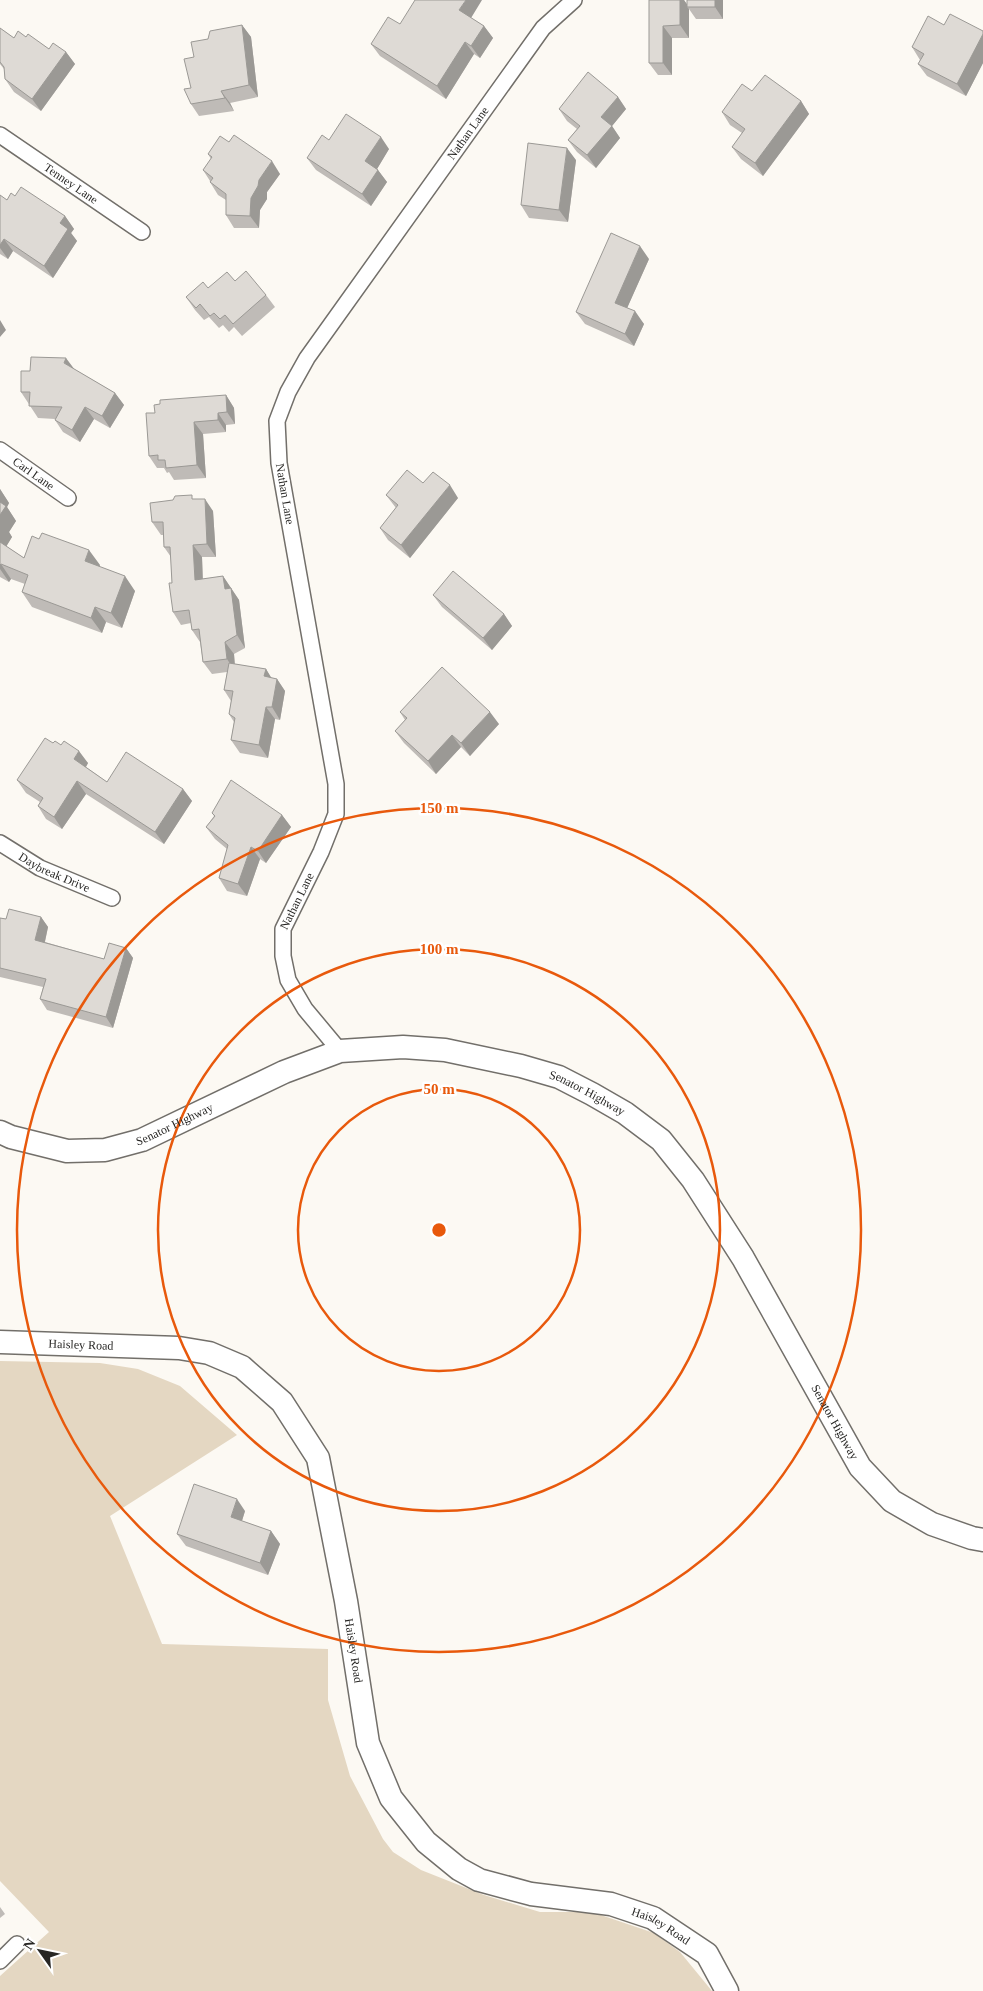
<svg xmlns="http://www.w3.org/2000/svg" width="983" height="1991" font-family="'Times New Roman',serif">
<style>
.green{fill:#e4d7c2}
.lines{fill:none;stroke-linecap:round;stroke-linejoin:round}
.street-casing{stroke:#726f6a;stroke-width:18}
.secondary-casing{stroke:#726f6a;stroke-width:25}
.street{stroke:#fff;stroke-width:15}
.secondary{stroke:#fff;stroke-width:22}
.wall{fill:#bfbbb7}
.shaded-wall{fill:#9b9995}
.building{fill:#dedad5;stroke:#9b9995}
.ring{fill:none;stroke:#e8590c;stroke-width:2.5}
.labels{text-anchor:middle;stroke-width:5;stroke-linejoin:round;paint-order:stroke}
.street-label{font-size:12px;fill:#272624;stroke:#fff}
.centre{fill:#e8590c;stroke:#fff;stroke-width:2.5}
.ring-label{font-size:15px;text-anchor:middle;font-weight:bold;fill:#e8590c;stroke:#fff;stroke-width:5;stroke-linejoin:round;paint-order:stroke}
</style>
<rect width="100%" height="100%" fill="#fcf9f3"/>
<path class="green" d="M 0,1361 L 100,1363 L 138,1369 L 180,1386 L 237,1435 L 110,1516 L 162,1644 L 328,1649 L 328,1700 L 350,1776 L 383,1839 L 393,1852 L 421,1870 L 484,1895 L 540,1912 L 592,1912 L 654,1933 L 680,1952 L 712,1991 L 0,1991 L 0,1976 L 49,1932 L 0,1881 Z"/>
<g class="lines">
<g class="street-casing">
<g id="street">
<path id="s1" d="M 0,135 L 142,232"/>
<path id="s2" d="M 0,450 L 68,498"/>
<path id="s3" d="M 0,843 L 40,868 L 112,898"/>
<path id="s4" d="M 340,1051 L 305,1009 L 288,980 L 283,956 L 283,929 L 321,852 L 336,814 L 336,784 L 279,463 L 277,421 L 288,392 L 307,358 L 543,28 L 574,0"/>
<path d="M 0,1961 L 17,1944"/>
</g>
</g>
<g class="secondary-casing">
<g id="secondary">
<path id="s5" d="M 0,1132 L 11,1137 L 67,1151 L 105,1150 L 142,1140 L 284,1072 L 340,1051 L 403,1047 L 445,1050 L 521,1066 L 559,1077 L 592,1094 L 625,1113 L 661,1140 L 693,1180 L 743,1258 L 860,1467 L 892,1501 L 932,1524 L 972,1538 L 983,1540"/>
<path id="s6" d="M 0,1342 L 179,1348 L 209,1353 L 242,1367 L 282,1402 L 318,1458 L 346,1601 L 368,1743 L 391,1798 L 426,1842 L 459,1869 L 479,1880 L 531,1894 L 611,1904 L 653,1918 L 707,1954 L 727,1991"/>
</g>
</g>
<use href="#street" class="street"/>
<use href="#secondary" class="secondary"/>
</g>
<path class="wall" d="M 649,0 L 684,0 L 687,5 L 723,0 L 723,19 L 696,19 L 689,9 L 689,38 L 672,38 L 672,75 L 658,75 L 649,63 Z
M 471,18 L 484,26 L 493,38 L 480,58 L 474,54 L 446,99 L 380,56 L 371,44 L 400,24 Z
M 242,25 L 251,37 L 258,97 L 230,103 L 234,111 L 199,116 L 191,104 L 191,88 L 194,57 L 208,39 Z
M 944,25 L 983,31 L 983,63 L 966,96 L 927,76 L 918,64 L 920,60 L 912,47 Z
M 0,28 L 14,38 L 26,37 L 49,49 L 66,52 L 75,64 L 41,111 L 14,92 L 5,79 L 4,69 L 0,64 Z
M 752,91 L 801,101 L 809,114 L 763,176 L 741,159 L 732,147 L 742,133 L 730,125 L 722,112 Z
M 618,97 L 626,109 L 612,126 L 620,138 L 596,168 L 577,152 L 568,140 L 577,129 L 567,121 L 559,109 Z
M 329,140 L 389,149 L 377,169 L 387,182 L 371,206 L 316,170 L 307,158 Z
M 229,142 L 280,174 L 267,192 L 267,199 L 260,210 L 259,228 L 234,228 L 226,215 L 226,200 L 218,195 L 210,182 L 210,181 L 203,170 L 211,159 L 208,154 Z
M 576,160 L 568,222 L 529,218 L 521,205 Z
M 0,195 L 7,200 L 15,196 L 65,216 L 74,229 L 71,233 L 77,241 L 53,278 L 13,251 L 8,259 L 0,254 Z
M 649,259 L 627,308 L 644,324 L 634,346 L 585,324 L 576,312 Z
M 235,281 L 266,295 L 275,307 L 242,336 L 234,327 L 229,332 L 223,325 L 219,328 L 209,317 L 204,320 L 195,310 L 186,297 L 208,288 Z
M 74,369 L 115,393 L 124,405 L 110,428 L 94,419 L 80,442 L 63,432 L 55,420 L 55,419 L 38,418 L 21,392 L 30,371 Z
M 226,395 L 234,408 L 235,424 L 226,425 L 226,432 L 203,434 L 206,478 L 174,480 L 169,472 L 167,473 L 164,468 L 157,468 L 149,456 L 155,413 Z
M 423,483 L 458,498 L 410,558 L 388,540 L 380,528 L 396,508 L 386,495 Z
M 0,489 L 9,503 L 7,507 L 16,521 L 9,532 L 12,537 L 6,546 L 24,558 L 100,565 L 99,567 L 135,591 L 122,628 L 106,622 L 102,633 L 32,607 L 22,592 L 25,584 L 11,579 L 9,582 L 0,577 Z
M 195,499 L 213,511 L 216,557 L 202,557 L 203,579 L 223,576 L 239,600 L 245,648 L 234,654 L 235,664 L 266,669 L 271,678 L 277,679 L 285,691 L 280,720 L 275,719 L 268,758 L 240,753 L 231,740 L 234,722 L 229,714 L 231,701 L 224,690 L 227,672 L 212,674 L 203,662 L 200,642 L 192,630 L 191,623 L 181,625 L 173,612 L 171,557 L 164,547 L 163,535 L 161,535 L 152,522 Z
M 433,595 L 504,614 L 512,626 L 492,650 L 442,607 Z
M 400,712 L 499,724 L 470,756 L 461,747 L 436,774 L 404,743 L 395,731 L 405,720 Z
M 53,743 L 88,763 L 86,767 L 107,782 L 183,789 L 192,801 L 164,844 L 86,794 L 62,829 L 46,819 L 38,806 L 40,802 L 26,793 L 17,780 Z
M 212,813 L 282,815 L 291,827 L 266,863 L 260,859 L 247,896 L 227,891 L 219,878 L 227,849 L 215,839 L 206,827 L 214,816 Z
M 41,917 L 48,927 L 45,942 L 104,959 L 126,948 L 133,958 L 113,1028 L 47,1010 L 40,999 L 43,987 L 0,977 L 0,918 L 6,919 Z
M 245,1511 L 242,1521 L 271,1531 L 280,1544 L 268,1575 L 186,1546 L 177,1534 Z
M 0,1907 L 5,1914 L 0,1918 Z"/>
<path class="shaded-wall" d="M 466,0 L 482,0 L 468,23 L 459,10 Z
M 680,0 L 684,0 L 689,7 L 687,7 L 689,9 L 689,38 L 680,25 Z
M 715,0 L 723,0 L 723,19 L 715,7 Z
M 242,25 L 251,37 L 258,97 L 249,85 Z
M 484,26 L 493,38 L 480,58 L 471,46 Z
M 663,26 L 672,38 L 672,75 L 663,63 Z
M 983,34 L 983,63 L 966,96 L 957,84 Z
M 465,42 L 474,54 L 446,99 L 437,86 Z
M 66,52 L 75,64 L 41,111 L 32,99 Z
M 221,91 L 230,103 L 234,111 L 225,98 Z
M 618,97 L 626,109 L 612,126 L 620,138 L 596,168 L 587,155 L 601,117 Z
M 801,101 L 809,114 L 763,176 L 755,163 Z
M 381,137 L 389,149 L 374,174 L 365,161 Z
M 567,148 L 576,160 L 568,222 L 559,210 Z
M 272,161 L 280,174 L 267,192 L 267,199 L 260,210 L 259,228 L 250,216 L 251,198 L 259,180 Z
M 378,170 L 387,182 L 371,206 L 362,194 Z
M 65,216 L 74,229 L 71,233 L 77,241 L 53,278 L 44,266 L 60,223 Z
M 4,239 L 13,251 L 8,259 L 0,248 L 0,245 Z
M 640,246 L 649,259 L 624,315 L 615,303 Z
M 635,311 L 644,324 L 634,346 L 625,334 Z
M 0,320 L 6,330 L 0,337 Z
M 66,358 L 75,370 L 64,363 Z
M 115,393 L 124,405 L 110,428 L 102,416 Z
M 226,395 L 234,408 L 235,424 L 227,412 Z
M 85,407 L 94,419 L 80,442 L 72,430 Z
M 218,413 L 226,425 L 226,432 L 218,420 Z
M 194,422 L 203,434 L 206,478 L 197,465 Z
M 450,485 L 458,498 L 410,558 L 401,545 Z
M 0,489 L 9,503 L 7,507 L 16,521 L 9,532 L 12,537 L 3,552 L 0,548 Z
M 205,499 L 213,511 L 216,557 L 207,544 Z
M 193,545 L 202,557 L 203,592 L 195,580 Z
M 89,550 L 100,565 L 95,576 L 85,561 Z
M 1,564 L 11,579 L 9,582 L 0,569 L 0,565 Z
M 125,576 L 135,591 L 122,628 L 111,613 Z
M 223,576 L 239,600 L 245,648 L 237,635 L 225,589 Z
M 95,607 L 106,622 L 102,633 L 91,618 Z
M 504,614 L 512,626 L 492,650 L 483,638 Z
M 225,642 L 234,654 L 235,671 L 227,659 Z
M 266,669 L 274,682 L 264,676 Z
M 277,679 L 285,691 L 280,720 L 272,707 Z
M 266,707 L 275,719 L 268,758 L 259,745 Z
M 490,712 L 499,724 L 470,756 L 461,743 Z
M 452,735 L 461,747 L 436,774 L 428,761 Z
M 79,751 L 88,763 L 83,772 L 74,759 Z
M 77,781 L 86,794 L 62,829 L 54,817 Z
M 183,789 L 192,801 L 164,844 L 155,832 Z
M 282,815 L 291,827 L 266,863 L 258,851 Z
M 251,847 L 260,859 L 247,896 L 238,884 Z
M 41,917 L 48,927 L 43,950 L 35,940 Z
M 126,948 L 133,958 L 113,1028 L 106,1017 Z
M 237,1499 L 245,1511 L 239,1530 L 231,1517 Z
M 271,1531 L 280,1544 L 268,1575 L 260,1563 Z"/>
<path class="building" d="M 415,0 L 466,0 L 459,10 L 484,26 L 471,46 L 465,42 L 437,86 L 371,44 L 388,17 L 400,24 Z
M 649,0 L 680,0 L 680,25 L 663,26 L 663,63 L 649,63 Z
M 687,0 L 715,0 L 715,7 L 687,7 Z
M 950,14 L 983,31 L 983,34 L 957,84 L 918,64 L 924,54 L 912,47 L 928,16 L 944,25 Z
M 242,25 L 249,85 L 221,91 L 225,98 L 191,104 L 184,89 L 191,88 L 184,59 L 194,57 L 191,42 L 208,39 L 210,31 Z
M 0,28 L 14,38 L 18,31 L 26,37 L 28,34 L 49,49 L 53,43 L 66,52 L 32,99 L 5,79 L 4,67 L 0,62 Z
M 588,72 L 618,97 L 601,117 L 612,126 L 587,155 L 568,140 L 580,126 L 559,109 Z
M 765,75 L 801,101 L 755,163 L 732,147 L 745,129 L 722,112 L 742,84 L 752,91 Z
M 346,114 L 381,137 L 365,161 L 378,170 L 362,194 L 307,158 L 322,135 L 329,140 Z
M 234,135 L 272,161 L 259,180 L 258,186 L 251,198 L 250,216 L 226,215 L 226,194 L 210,182 L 213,178 L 203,170 L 212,157 L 208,154 L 220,136 L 229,142 Z
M 528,143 L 567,148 L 559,210 L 521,205 Z
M 21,187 L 65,216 L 60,223 L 68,229 L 44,266 L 4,239 L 0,245 L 0,195 L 7,200 L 11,193 L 15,196 Z
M 611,233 L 640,246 L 615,303 L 635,311 L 625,334 L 576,312 Z
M 246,271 L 266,295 L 233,324 L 225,315 L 220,319 L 214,313 L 210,316 L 200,304 L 196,308 L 186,297 L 203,282 L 208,288 L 227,272 L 235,281 Z
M 31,357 L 66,358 L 64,363 L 115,393 L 102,416 L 85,407 L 72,430 L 55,420 L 62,407 L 29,406 L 30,392 L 21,392 L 21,371 L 30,371 Z
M 226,395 L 227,412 L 218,413 L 218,420 L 194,422 L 197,465 L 166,468 L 165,460 L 158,460 L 158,455 L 149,456 L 146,413 L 155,413 L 154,405 L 160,404 L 160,400 Z
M 407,470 L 423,483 L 433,472 L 450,485 L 401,545 L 380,528 L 398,505 L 386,495 Z
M 192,495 L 192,499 L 205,499 L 207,544 L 193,545 L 195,580 L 223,576 L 225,589 L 231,588 L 237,635 L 225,642 L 227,659 L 203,662 L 199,629 L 192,630 L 189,610 L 173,612 L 169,583 L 172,583 L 170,547 L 164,547 L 163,522 L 152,522 L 150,503 L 173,500 L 175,496 Z
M 0,502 L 6,506 L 0,515 Z
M 42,533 L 89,550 L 85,561 L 125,576 L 111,613 L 95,607 L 91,618 L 22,592 L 28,575 L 1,564 L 0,565 L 0,542 L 24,558 L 32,536 L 39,539 Z
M 453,571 L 504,614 L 483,638 L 433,595 Z
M 229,663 L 266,669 L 264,676 L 277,679 L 272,707 L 266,707 L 259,745 L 231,740 L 235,718 L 229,714 L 233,691 L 224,690 Z
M 442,667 L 490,712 L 461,743 L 452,735 L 428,761 L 395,731 L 407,718 L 400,712 Z
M 45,738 L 53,743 L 55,741 L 61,745 L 64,741 L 79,751 L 74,759 L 107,782 L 126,752 L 183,789 L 155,832 L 77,781 L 54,817 L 38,806 L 43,798 L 17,780 Z
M 231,780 L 282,815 L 258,851 L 251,847 L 238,884 L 219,878 L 228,845 L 206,827 L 215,816 L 212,813 Z
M 9,909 L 41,917 L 35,940 L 104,959 L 109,943 L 126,948 L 106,1017 L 40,999 L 46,979 L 0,968 L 0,918 L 6,919 Z
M 194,1484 L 237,1499 L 231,1517 L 271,1531 L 260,1563 L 177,1534 Z"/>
<g class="ring">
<circle cx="439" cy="1230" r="141"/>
<circle cx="439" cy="1230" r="281"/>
<circle cx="439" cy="1230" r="422"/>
</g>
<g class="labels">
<g class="street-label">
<text dy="4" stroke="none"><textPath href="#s4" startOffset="1011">Nathan Lane</textPath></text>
<text dy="4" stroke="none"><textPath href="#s1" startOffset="86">Tenney Lane</textPath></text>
<text dy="4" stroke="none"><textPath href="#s2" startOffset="41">Carl Lane</textPath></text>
<text transform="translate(285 494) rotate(80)" y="4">Nathan Lane</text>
<text dy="4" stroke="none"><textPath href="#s3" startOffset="62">Daybreak Drive</textPath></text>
<text dy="4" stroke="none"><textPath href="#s4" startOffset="171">Nathan Lane</textPath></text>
<text dy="4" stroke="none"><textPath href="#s5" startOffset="618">Senator Highway</textPath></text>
<text dy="4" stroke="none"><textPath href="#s5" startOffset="182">Senator Highway</textPath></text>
<text dy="4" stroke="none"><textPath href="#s6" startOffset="81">Haisley Road</textPath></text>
<text dy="4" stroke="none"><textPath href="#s5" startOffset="1038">Senator Highway</textPath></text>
<text dy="4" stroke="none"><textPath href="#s6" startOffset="561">Haisley Road</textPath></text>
<text dy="4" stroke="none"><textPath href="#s6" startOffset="1025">Haisley Road</textPath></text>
</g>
</g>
<circle cx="439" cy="1230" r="8" class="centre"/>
<g class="ring-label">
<text x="439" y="813">150 m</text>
<text x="439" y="954">100 m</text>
<text x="439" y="1094">50 m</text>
</g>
<g transform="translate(40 1951) rotate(303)" stroke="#ffffff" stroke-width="4" paint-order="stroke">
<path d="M0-4L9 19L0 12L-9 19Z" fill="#272624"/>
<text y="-8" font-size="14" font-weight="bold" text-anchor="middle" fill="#272624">N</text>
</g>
</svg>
